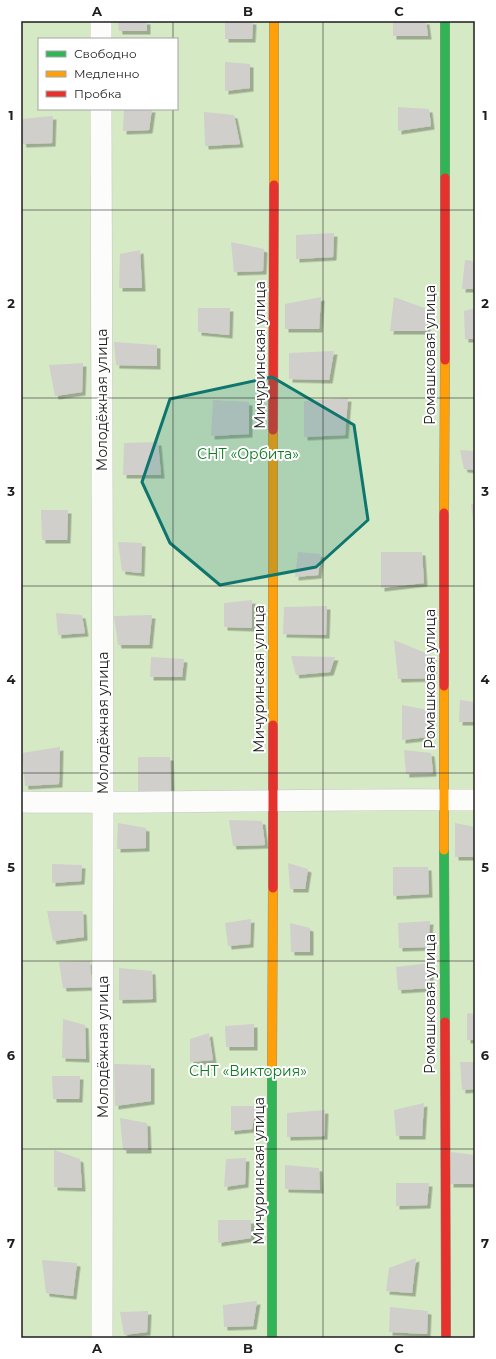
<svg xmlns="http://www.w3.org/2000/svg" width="496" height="1359" font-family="Montserrat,sans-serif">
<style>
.grass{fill:#d5e9c5;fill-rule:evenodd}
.building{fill:#d0cfcc;filter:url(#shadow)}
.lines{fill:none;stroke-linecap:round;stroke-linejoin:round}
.street-casing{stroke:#c5c4c3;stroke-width:22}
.fast-casing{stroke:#91957f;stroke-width:10}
.slow-casing{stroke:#91957f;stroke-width:10}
.jam-casing{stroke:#91957f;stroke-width:10}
.street{stroke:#fcfcfb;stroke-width:21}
.fast{stroke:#30b455;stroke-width:9}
.slow{stroke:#ff9f0a;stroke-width:9}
.jam{stroke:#e5322d;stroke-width:9}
.marked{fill:#0f766e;fill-opacity:0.2;stroke:#0f766e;stroke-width:3;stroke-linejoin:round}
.grid{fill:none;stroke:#1e1e1e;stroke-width:1;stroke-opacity:0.55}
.labels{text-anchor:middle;stroke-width:4;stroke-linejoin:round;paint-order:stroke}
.street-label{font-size:14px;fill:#1e1e1e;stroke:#fff}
.park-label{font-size:14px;fill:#0e7a22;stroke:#fff}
.neatline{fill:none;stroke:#1e1e1e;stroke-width:1.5}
.grid-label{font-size:13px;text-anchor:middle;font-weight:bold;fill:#1e1e1e}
</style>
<defs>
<filter id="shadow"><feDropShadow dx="3.5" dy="3.5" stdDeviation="0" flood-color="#0004"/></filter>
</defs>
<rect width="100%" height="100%" fill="#ecebe7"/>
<path class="grass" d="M 21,21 L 475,21 L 475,1338 L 21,1338 ZM 39,39 L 177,39 L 177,109 L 39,109 Z"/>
<path class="building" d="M 118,21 L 147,21 L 147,31 L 119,31 Z
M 225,21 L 253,21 L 252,39 L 225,39 Z
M 393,21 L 426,21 L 428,36 L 393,36 Z
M 225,62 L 250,64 L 250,88 L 225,91 Z
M 398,107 L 429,109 L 431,126 L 398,131 Z
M 124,109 L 152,109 L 149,130 L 123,131 Z
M 204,112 L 234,115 L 240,144 L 205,146 Z
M 53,116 L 52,143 L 23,144 L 21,134 L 21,119 Z
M 334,233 L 333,257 L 296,259 L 296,235 Z
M 231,242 L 264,249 L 263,271 L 234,272 Z
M 140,250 L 142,288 L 119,288 L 120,254 Z
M 465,260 L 475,261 L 475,289 L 462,289 Z
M 321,297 L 319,329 L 285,329 L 285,304 Z
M 394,297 L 427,309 L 427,331 L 390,331 Z
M 198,308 L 230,308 L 229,335 L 198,332 Z
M 475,308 L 475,339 L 465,339 L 464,311 Z
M 114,342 L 157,345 L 157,366 L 116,365 Z
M 334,351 L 329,380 L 289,379 L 289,353 Z
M 83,363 L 82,392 L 55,396 L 49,365 Z
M 348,398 L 345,435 L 304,437 L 304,401 Z
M 213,400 L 249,402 L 249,434 L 211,436 Z
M 158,442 L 161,475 L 123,475 L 124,443 Z
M 460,450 L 475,451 L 475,470 L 464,469 Z
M 471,504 L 475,504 L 475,531 L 474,531 Z
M 41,510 L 68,510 L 67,540 L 42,540 Z
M 118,542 L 142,543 L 141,573 L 122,571 Z
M 298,552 L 321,554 L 318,575 L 295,577 Z
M 381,552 L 422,552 L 424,583 L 381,588 Z
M 252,600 L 252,628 L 224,627 L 224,603 Z
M 327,606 L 326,635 L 283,634 L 284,607 Z
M 56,613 L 82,615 L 85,633 L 58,635 Z
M 152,615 L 149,645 L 118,645 L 114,616 Z
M 394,640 L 433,656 L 433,678 L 398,679 Z
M 291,656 L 335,657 L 330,672 L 296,675 Z
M 151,657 L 184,659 L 182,677 L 150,677 Z
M 460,700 L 475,702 L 475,722 L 459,722 Z
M 402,705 L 428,710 L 428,737 L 402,740 Z
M 60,747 L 59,784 L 25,786 L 22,753 Z
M 404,750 L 431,753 L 433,773 L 406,774 Z
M 138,757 L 170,757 L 171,791 L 138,792 Z
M 229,820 L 262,821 L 265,845 L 233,846 Z
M 118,823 L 146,828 L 146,848 L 117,849 Z
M 455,823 L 475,827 L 475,857 L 455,857 Z
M 288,863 L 308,869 L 305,889 L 290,889 Z
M 52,864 L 82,865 L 81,881 L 52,883 Z
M 393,867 L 428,867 L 429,894 L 393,896 Z
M 47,911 L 83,911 L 84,937 L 53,941 Z
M 251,919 L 250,944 L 228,946 L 225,923 Z
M 430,921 L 428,947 L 399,948 L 398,923 Z
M 290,923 L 310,928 L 310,952 L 291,952 Z
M 90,961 L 92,987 L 63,988 L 59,962 Z
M 430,963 L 430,988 L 398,990 L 396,967 Z
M 119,968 L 152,971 L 153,999 L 119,1000 Z
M 467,1013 L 475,1014 L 475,1040 L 467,1040 Z
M 63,1019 L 85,1025 L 86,1059 L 62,1058 Z
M 254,1024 L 254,1047 L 226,1047 L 225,1026 Z
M 209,1033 L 213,1060 L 190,1062 L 190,1039 Z
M 460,1062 L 475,1062 L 475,1089 L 462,1090 Z
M 114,1064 L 151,1065 L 151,1101 L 115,1106 Z
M 52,1076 L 80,1076 L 79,1099 L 53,1099 Z
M 424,1103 L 422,1136 L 396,1136 L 394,1110 Z
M 231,1106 L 256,1106 L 252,1129 L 231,1131 Z
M 325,1110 L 324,1136 L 287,1137 L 287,1113 Z
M 120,1118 L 147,1123 L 148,1150 L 123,1150 Z
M 54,1150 L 80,1159 L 82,1188 L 54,1187 Z
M 451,1152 L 475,1155 L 475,1184 L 450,1184 Z
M 246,1158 L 245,1184 L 224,1187 L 226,1159 Z
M 285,1165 L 319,1168 L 320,1190 L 285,1189 Z
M 396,1183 L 429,1183 L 427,1205 L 396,1206 Z
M 218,1220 L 251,1220 L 251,1238 L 218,1243 Z
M 416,1258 L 412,1293 L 386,1291 L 389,1268 Z
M 42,1260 L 77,1263 L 73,1296 L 46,1293 Z
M 257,1301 L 253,1326 L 224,1327 L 223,1305 Z
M 390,1307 L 428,1311 L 427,1334 L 389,1332 Z
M 148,1311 L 147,1332 L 124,1335 L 120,1312 Z"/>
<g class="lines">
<g class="street-casing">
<path id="street" d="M 101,21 L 101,39
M 101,109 L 103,803 L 102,1338
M 21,802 C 172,804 324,798 475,800"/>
</g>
<g class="fast-casing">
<path id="fast" d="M 445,178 L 445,21
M 444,850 L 445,1022
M 272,1338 L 272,1067"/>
</g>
<g class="slow-casing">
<path id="slow" d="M 274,185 L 274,21
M 444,513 L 445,360
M 444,686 L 444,850
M 273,725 L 273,430
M 272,1067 L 273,888"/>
</g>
<g class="jam-casing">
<path id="jam" d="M 445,360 L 445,178
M 273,430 L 274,185
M 444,686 L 444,513
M 273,888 L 273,725
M 445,1022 L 446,1338"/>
</g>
<use href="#street" class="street"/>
<use href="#fast" class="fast"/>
<use href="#slow" class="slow"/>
<use href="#jam" class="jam"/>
</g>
<path class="marked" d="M 272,377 L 354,425 L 368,520 L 316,567 L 220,585 L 170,543 L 142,482 L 170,399 Z"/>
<path class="grid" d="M 173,21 L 173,39M 323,21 L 323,1338M 173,109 L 173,1338M 21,210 L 475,210M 21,398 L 475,398M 21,586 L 475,586M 21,773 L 475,773M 21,961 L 475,961M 21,1149 L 475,1149"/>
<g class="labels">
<g class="street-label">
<text transform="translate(260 355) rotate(-90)" y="5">Мичуринская улица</text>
<text transform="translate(430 355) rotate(-90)" y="5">Ромашковая улица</text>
<text transform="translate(102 400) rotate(-90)" y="5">Молодёжная улица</text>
<text transform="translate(259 679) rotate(-90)" y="5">Мичуринская улица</text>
<text transform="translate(430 679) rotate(-90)" y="5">Ромашковая улица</text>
<text transform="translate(103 723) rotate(-90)" y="5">Молодёжная улица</text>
<text transform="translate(430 1004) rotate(-90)" y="5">Ромашковая улица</text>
<text transform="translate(103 1047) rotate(-90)" y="5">Молодёжная улица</text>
<text transform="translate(259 1171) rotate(-90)" y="5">Мичуринская улица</text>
</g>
<g class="park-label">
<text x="248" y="459">СНТ «Орбита»</text>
<text x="248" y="1076">СНТ «Виктория»</text>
</g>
</g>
<rect width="496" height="1359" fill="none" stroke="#ffffff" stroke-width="44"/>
<rect x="38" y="38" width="140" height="72" fill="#ffffff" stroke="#a5a5a5"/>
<rect x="46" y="51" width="20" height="6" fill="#30b455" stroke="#a5a5a5"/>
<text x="74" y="58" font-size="12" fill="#1e1e1e">Свободно</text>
<rect x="46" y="71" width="20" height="6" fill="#ff9f0a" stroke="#a5a5a5"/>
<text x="74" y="78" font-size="12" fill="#1e1e1e">Медленно</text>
<rect x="46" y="91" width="20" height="6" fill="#e5322d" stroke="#a5a5a5"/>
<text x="74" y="98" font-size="12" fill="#1e1e1e">Пробка</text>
<rect x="22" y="22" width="452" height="1315" class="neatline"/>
<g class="grid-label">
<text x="97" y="16">A</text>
<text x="248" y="16">B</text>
<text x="399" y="16">C</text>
<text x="11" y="120">1</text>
<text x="485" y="120">1</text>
<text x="11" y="308">2</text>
<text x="485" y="308">2</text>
<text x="11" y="496">3</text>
<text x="485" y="496">3</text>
<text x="11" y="684">4</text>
<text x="485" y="684">4</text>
<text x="11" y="872">5</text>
<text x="485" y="872">5</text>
<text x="11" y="1060">6</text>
<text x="485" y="1060">6</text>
<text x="11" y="1248">7</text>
<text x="485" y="1248">7</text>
<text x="97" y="1353">A</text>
<text x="248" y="1353">B</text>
<text x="399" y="1353">C</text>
</g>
</svg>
